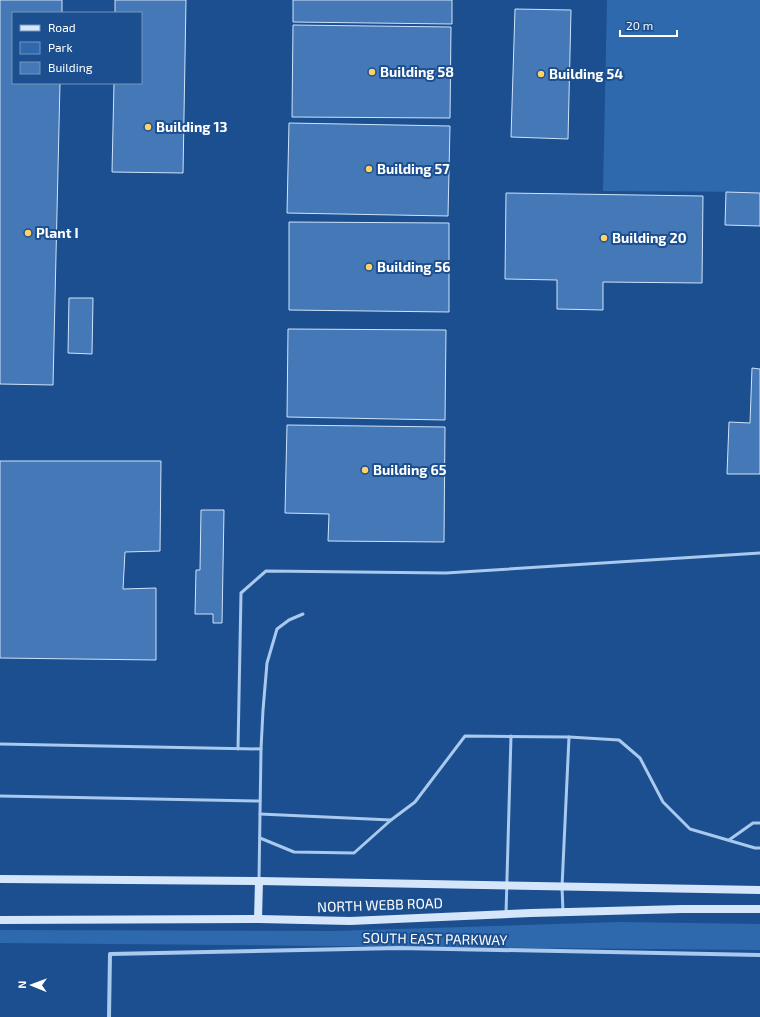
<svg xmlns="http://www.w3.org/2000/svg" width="760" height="1017" font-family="'Exo 2',sans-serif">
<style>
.green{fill:#2e69ad}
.building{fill:#4478b7;stroke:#cfe3fa}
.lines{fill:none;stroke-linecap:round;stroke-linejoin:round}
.lane{stroke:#a9c9ee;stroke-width:3}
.street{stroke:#a9c9ee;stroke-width:4}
.secondary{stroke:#d6e6fa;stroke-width:8}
.poi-dot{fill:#ffd166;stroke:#1b4f8f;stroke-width:1.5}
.labels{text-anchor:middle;stroke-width:4;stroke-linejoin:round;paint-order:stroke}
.poi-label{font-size:14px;font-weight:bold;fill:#fff;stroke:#1b4f8f;text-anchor:start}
.street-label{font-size:14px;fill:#fff;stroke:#1b4f8f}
</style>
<rect width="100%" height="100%" fill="#1b4f8f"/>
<g class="green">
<polygon points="607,0 760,0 760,192 603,191"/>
<polygon points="620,922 760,924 760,950 0,943 0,930 334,931"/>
</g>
<g class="building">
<polygon points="0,0 62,0 62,13 13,13 13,83 60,83 53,385 0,384"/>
<polygon points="115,0 186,0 183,173 112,172 114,83 141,83 141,13 115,13"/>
<polygon points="293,0 452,0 452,24 293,22"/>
<polygon points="515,9 571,10 568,139 511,137"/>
<polygon points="293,25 451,27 450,118 292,117"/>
<polygon points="289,123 450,126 448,216 287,213"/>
<polygon points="726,192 760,193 760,226 725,225"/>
<polygon points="506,193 703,196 702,283 603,282 603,310 557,309 557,280 505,279"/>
<polygon points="289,222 449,223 449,312 289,310"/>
<polygon points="69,298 93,298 92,354 68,353"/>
<polygon points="288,329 446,330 445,420 287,417"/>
<polygon points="752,368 760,369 760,474 727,474 729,422 750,423"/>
<polygon points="287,425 445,427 444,542 328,541 329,514 285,513"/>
<polygon points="0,461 161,461 160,551 125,552 123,589 156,588 156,660 0,658"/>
<polygon points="201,510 224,510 222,623 213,623 213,614 195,614 196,570 200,570"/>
</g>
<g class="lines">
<g class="lane">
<polyline points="0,744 261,749 259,880"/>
<polyline points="238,749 241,593 266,571 446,573 760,553"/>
<polyline points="261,749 263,710 267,663 277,629 289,620 303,614"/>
<polyline points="0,796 260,801"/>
<polyline points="260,814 391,820"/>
<polyline points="260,838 294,852 354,853 391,820 415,802 465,736 569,737 619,740 640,758 663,802 690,829 755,848 760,848"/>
<polyline points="729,840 753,823 760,823"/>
<polyline points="563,912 562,887 569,737"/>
<polyline points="506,914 511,736"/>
</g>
<polyline class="street" points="109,1017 110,954 399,948 760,955"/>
<g class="secondary">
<polyline points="0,879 259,881 760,890"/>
<polyline points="258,919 259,881"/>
<polyline points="0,920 258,919 350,921 531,913 682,909 760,909"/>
</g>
</g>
<g class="poi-dot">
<circle cx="372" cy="72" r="4"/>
<circle cx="541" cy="74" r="4"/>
<circle cx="148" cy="127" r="4"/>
<circle cx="369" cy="169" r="4"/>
<circle cx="28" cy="233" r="4"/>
<circle cx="604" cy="238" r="4"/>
<circle cx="369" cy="267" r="4"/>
<circle cx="365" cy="470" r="4"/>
</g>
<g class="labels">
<g class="poi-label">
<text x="380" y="77">Building 58</text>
<text x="549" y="79">Building 54</text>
<text x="156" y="132">Building 13</text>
<text x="377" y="174">Building 57</text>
<text x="36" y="238">Plant I</text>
<text x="612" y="243">Building 20</text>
<text x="377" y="272">Building 56</text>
<text x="373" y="475">Building 65</text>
</g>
<g class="street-label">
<text transform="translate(380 905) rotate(-2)" y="5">NORTH WEBB ROAD</text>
<text transform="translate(435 939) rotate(1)" y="5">SOUTH EAST PARKWAY</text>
</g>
</g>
<rect x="12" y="12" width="130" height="72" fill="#1b4f8f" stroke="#7695bc"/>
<rect x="20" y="25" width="20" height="6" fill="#d6e6fa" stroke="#7695bc"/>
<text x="48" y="32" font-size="12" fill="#ffffff">Road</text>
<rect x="20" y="42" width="20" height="12" fill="#2e69ad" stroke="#7695bc"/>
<text x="48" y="52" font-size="12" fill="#ffffff">Park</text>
<rect x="20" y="62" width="20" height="12" fill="#4478b7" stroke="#7695bc"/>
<text x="48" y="72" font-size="12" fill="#ffffff">Building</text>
<g transform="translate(32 985) rotate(271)" stroke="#1b4f8f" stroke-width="3" paint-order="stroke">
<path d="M0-3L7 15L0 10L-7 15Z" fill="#ffffff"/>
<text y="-6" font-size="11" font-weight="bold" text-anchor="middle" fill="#ffffff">N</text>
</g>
<path d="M620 30v6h57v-6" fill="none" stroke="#ffffff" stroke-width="2"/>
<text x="626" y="30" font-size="12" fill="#ffffff" stroke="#1b4f8f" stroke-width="3" paint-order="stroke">20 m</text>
</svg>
